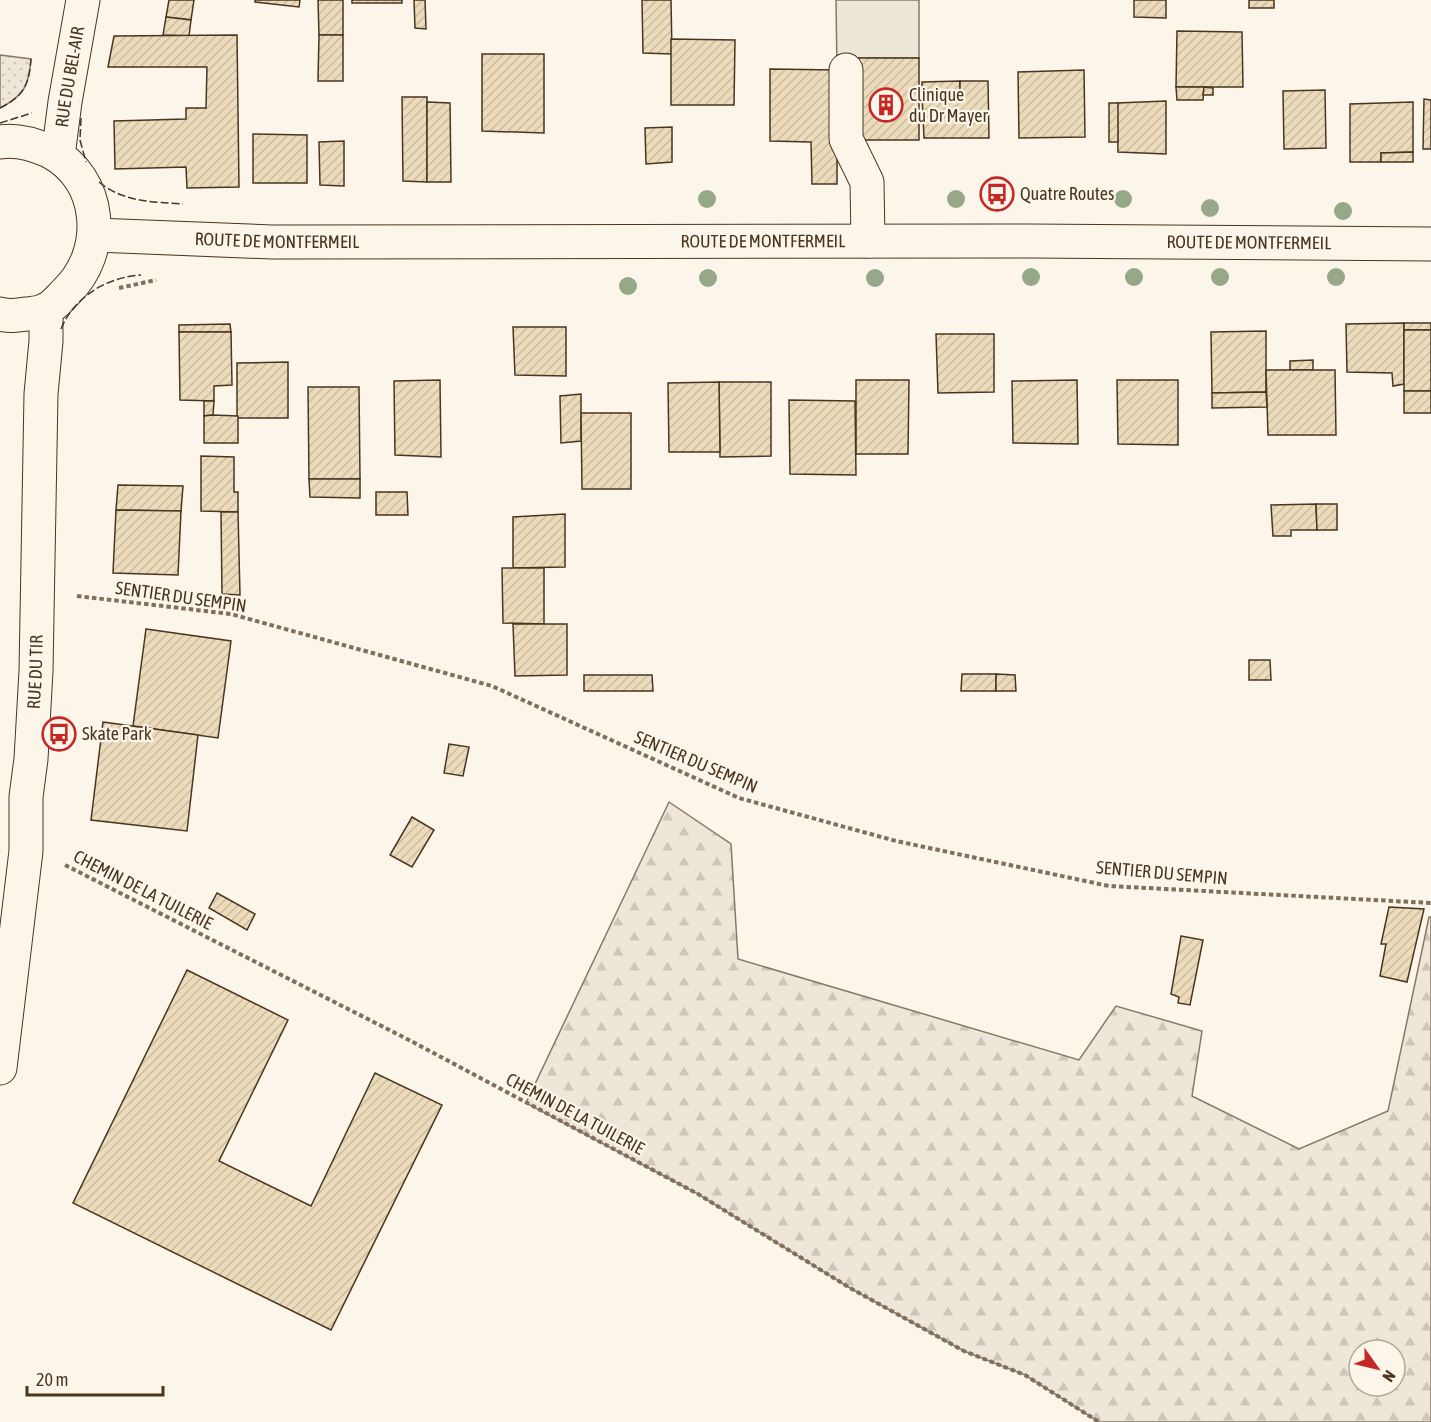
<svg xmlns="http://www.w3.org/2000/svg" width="1431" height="1422" font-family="'Asap Condensed',sans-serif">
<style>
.grass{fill:url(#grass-dots);stroke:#887966;stroke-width:1.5}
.forest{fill:url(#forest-firs);stroke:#887966;stroke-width:1.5;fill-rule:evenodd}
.parking{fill:#ede7d9;stroke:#887966;stroke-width:1.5}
.building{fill:url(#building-hatch);stroke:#4a3520;stroke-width:1.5}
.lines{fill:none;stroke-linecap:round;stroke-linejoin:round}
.minor-casing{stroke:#4a3520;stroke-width:35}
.major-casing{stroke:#4a3520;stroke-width:35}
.path{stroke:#7f6f5c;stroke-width:4;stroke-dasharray:4.5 3;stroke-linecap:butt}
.minor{stroke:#fbf6e9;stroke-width:33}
.major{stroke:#fbf6e9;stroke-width:33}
.fence{stroke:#4a3520;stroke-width:1.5;stroke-dasharray:8 3;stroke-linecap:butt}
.tree{fill:#96a887}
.labels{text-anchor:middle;stroke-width:4.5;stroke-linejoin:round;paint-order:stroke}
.street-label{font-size:18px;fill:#4a3520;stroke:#fbf6e9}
.poi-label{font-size:18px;fill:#4a3520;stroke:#fbf6e9;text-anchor:start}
</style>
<defs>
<pattern id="grass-dots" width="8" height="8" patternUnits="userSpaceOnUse" patternTransform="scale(1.5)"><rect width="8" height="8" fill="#ede6d9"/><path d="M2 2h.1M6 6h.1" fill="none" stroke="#cdc6ba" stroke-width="1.8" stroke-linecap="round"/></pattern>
<pattern id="forest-firs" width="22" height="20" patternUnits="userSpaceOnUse" patternTransform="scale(1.5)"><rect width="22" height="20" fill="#ede6d9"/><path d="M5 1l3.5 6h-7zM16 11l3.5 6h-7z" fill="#cdc6ba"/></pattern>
<pattern id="building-hatch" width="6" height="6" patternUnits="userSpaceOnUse" patternTransform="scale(1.5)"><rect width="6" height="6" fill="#ecdcbc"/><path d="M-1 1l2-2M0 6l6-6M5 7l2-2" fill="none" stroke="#ccbda1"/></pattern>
</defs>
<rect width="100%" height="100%" fill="#fbf6e9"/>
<path class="grass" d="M0,55L31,59C29,85 24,96 0,108Z"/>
<path class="forest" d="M669,802L731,844L738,959L1079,1060L1116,1006L1202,1031L1192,1096L1299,1149L1388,1111L1429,917H1431V1422H1099L1025,1375L964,1351L850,1288L698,1194L526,1103ZM1359,1350H1395V1386H1359Z"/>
<polygon class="parking" points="836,0 919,0 919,58 853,58 837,70"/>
<g class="building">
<polygon points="169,0 194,0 191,20 166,17"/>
<polygon points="255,0 300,0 299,7 255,2"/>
<polygon points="318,0 343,0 343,35 319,35"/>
<rect x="352" y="0" width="50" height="3"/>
<polygon points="414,0 425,0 426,29 415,28"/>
<polygon points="642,0 671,0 672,54 643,53"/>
<polygon points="1134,0 1166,0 1166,18 1134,17"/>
<rect x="1249" y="0" width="25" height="8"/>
<polygon points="166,17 191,20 189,36 163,35"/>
<polygon points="1177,31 1242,32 1243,87 1176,87"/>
<polygon points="237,35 239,187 187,188 186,167 115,169 114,121 186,119 186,108 206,108 207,67 108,67 114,36"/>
<polygon points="319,35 343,35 343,81 318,81"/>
<polygon points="671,39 735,40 734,105 671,105"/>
<polygon points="482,54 544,54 544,133 482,131"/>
<rect x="853" y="58" width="66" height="82"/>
<polygon points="770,69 837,70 837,184 812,184 811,142 770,141"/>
<polygon points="1084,70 1085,137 1019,138 1018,72"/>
<polygon points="960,81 960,95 922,95 922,82"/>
<polygon points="960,81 988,81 989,138 924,138 922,95 960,95"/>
<polygon points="1176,87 1204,87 1203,100 1177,100"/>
<polygon points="1204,87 1213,88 1213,95 1203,95"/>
<polygon points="1325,90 1326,148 1284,149 1283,91"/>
<polygon points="402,97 427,97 427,182 403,181"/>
<polygon points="1424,99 1431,100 1431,149 1423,149"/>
<polygon points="1166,101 1166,154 1118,152 1117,103"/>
<polygon points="427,102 450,103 451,182 427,182"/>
<polygon points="1413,102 1413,152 1381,153 1381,162 1350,162 1350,104"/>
<rect x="1109" y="103" width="9" height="39"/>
<polygon points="672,127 672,162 646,164 645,128"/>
<polygon points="253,134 307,135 307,183 253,183"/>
<polygon points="344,141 344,186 320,185 319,142"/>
<polygon points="1413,152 1413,162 1381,162 1381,153"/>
<polygon points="1404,323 1404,384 1393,386 1392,373 1347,372 1346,324"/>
<rect x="1404" y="323" width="27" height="7"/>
<polygon points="230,324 231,332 179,332 179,325"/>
<polygon points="513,327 566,327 566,376 515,375"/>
<rect x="1404" y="330" width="27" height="61"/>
<polygon points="1266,331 1266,392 1212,393 1211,332"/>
<polygon points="179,332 231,332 232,385 214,386 214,401 180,400"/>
<polygon points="936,334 994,334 994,392 938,393"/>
<polygon points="1313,360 1313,370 1290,370 1290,361"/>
<polygon points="288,362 288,418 237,418 237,363"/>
<polygon points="1266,370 1335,370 1336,435 1268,435"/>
<polygon points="440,380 441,457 395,455 394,381"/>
<polygon points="856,380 909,380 908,454 856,454"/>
<polygon points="1077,380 1078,444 1013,443 1012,381"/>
<polygon points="1117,380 1178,380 1178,445 1118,444"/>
<polygon points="719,382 771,382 771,456 720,457"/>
<polygon points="719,382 720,452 669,452 668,383"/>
<polygon points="308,387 359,387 360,479 309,479"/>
<rect x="1404" y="391" width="27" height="22"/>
<polygon points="1266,392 1267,407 1212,408 1212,393"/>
<polygon points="581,394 581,441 561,443 560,396"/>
<polygon points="789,400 855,401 856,475 790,474"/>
<polygon points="204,401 214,401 213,415 204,416"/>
<polygon points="581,413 631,413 631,489 582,489"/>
<polygon points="213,415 238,416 238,443 204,443 204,416"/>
<polygon points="201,456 234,457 234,492 238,492 238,512 201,511"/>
<polygon points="309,479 360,479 360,498 310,497"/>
<polygon points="118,485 183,486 181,511 116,510"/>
<polygon points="376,492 407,492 408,515 376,515"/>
<polygon points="1316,504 1317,530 1291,530 1291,536 1273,536 1271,505"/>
<polygon points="1316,504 1337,504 1337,530 1317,530"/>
<polygon points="116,510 181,511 178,575 113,573"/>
<polygon points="221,512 238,512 240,595 222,594"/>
<polygon points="565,514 565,567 513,568 513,517"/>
<polygon points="502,568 544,568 544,624 503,623"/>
<polygon points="513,624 567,624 567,675 515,676"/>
<polygon points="146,629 231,641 218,738 133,726"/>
<polygon points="1249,660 1270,660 1271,680 1249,680"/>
<polygon points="962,674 996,674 996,691 961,691"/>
<polygon points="996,674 1015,675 1016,691 996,691"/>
<polygon points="584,675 652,675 653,691 584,691"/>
<polygon points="103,722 198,735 187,831 91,820"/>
<polygon points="449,744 469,747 463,776 444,773"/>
<polygon points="412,817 434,830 412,867 390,855"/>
<polygon points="217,893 255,914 247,930 209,908"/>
<polygon points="1389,907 1424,909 1407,982 1380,976 1386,944 1381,944"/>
<polygon points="1181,936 1203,940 1190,1005 1178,1003 1179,997 1171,994"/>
<polygon points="187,970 288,1020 219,1161 311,1206 375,1073 442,1105 331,1330 73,1203"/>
</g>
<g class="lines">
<g class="minor-casing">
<g id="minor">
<polyline points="846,70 846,139 867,182 868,241"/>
<path id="s1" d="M58,156L65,102L83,0"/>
</g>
</g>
<g class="major-casing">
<g id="major">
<path d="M0,142C17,139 33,144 49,151C103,178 108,252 66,292C60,298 53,307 45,310C40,313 33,313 27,314C17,315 10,317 0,314"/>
<path id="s2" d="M95,235L272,242L1028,241L1431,244"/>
<path id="s3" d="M0,1068L26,851V797L31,759L36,671L41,394L46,341V310"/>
</g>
</g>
<g class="path">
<polyline points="119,288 156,280"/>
<polyline points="77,596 231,614 492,686 739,798 896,841 1109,886 1431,903"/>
<polyline points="65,865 411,1041 698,1194 850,1288 964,1351 1025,1375 1099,1422"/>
</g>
<use href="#minor" class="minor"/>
<use href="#major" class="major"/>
<g class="fence">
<path d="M0,108C24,96 29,85 31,59"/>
<polyline points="81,118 80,140 86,162"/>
<polyline points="0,123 32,113"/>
<path d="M99,182C123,202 153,202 183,204"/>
<path d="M61,329C74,297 107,277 141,275"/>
</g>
</g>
<g class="tree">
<circle cx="707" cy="199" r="9"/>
<circle cx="956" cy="199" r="9"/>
<circle cx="1123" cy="199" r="9"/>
<circle cx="1210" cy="208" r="9"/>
<circle cx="1343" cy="211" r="9"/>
<circle cx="1031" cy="277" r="9"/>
<circle cx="1134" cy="277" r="9"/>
<circle cx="1220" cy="277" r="9"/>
<circle cx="1336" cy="277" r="9"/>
<circle cx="708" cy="278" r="9"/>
<circle cx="875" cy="278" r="9"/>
<circle cx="628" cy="286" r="9"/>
</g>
<defs>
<g id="building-ring" transform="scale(1.725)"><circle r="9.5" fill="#fbf6e9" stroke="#c62828" stroke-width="1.5"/><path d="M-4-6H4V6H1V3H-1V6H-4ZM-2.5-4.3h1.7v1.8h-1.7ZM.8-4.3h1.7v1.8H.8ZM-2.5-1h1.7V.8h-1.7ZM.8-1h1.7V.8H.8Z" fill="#c62828"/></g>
<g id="bus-ring" transform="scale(1.725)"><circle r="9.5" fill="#fbf6e9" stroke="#c62828" stroke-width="1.5"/><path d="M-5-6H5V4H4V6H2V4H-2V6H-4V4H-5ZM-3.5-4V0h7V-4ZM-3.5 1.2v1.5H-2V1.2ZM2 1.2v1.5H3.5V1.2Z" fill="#c62828"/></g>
</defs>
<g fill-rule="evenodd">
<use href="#building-ring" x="886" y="105"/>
<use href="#bus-ring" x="997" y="194"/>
<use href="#bus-ring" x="59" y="734"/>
</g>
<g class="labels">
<g class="street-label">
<text dy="6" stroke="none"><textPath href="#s1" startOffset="80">RUE DU BEL-AIR</textPath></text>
<text dy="6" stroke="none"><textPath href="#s2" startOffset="182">ROUTE DE MONTFERMEIL</textPath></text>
<text dy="6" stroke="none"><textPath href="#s2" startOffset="668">ROUTE DE MONTFERMEIL</textPath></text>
<text dy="6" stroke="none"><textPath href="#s2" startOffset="1154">ROUTE DE MONTFERMEIL</textPath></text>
<text transform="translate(181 597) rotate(8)" y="6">SENTIER DU SEMPIN</text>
<text dy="6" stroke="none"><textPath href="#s3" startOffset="398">RUE DU TIR</textPath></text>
<text transform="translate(696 762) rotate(23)" y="6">SENTIER DU SEMPIN</text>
<text transform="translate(1162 873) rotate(5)" y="6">SENTIER DU SEMPIN</text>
<text transform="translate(143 890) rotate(27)" y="6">CHEMIN DE LA TUILERIE</text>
<text transform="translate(575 1114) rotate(28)" y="6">CHEMIN DE LA TUILERIE</text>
</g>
<g class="poi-label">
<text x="909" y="101">Clinique<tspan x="909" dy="21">du Dr Mayer</tspan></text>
<text x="1020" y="200">Quatre Routes</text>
<text x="82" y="740">Skate Park</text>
</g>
</g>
<g transform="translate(1377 1368) rotate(124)"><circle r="28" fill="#fbf6e9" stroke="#b4a999" stroke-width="1.5"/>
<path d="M0-4.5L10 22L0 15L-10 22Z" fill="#c62828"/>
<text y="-9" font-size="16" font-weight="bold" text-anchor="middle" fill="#4a3520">N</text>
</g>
<path d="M27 1386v9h136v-9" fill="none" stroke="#4a3520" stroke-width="3"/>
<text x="36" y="1386" font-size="18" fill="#4a3520" stroke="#fbf6e9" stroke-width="4.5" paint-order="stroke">20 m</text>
</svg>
